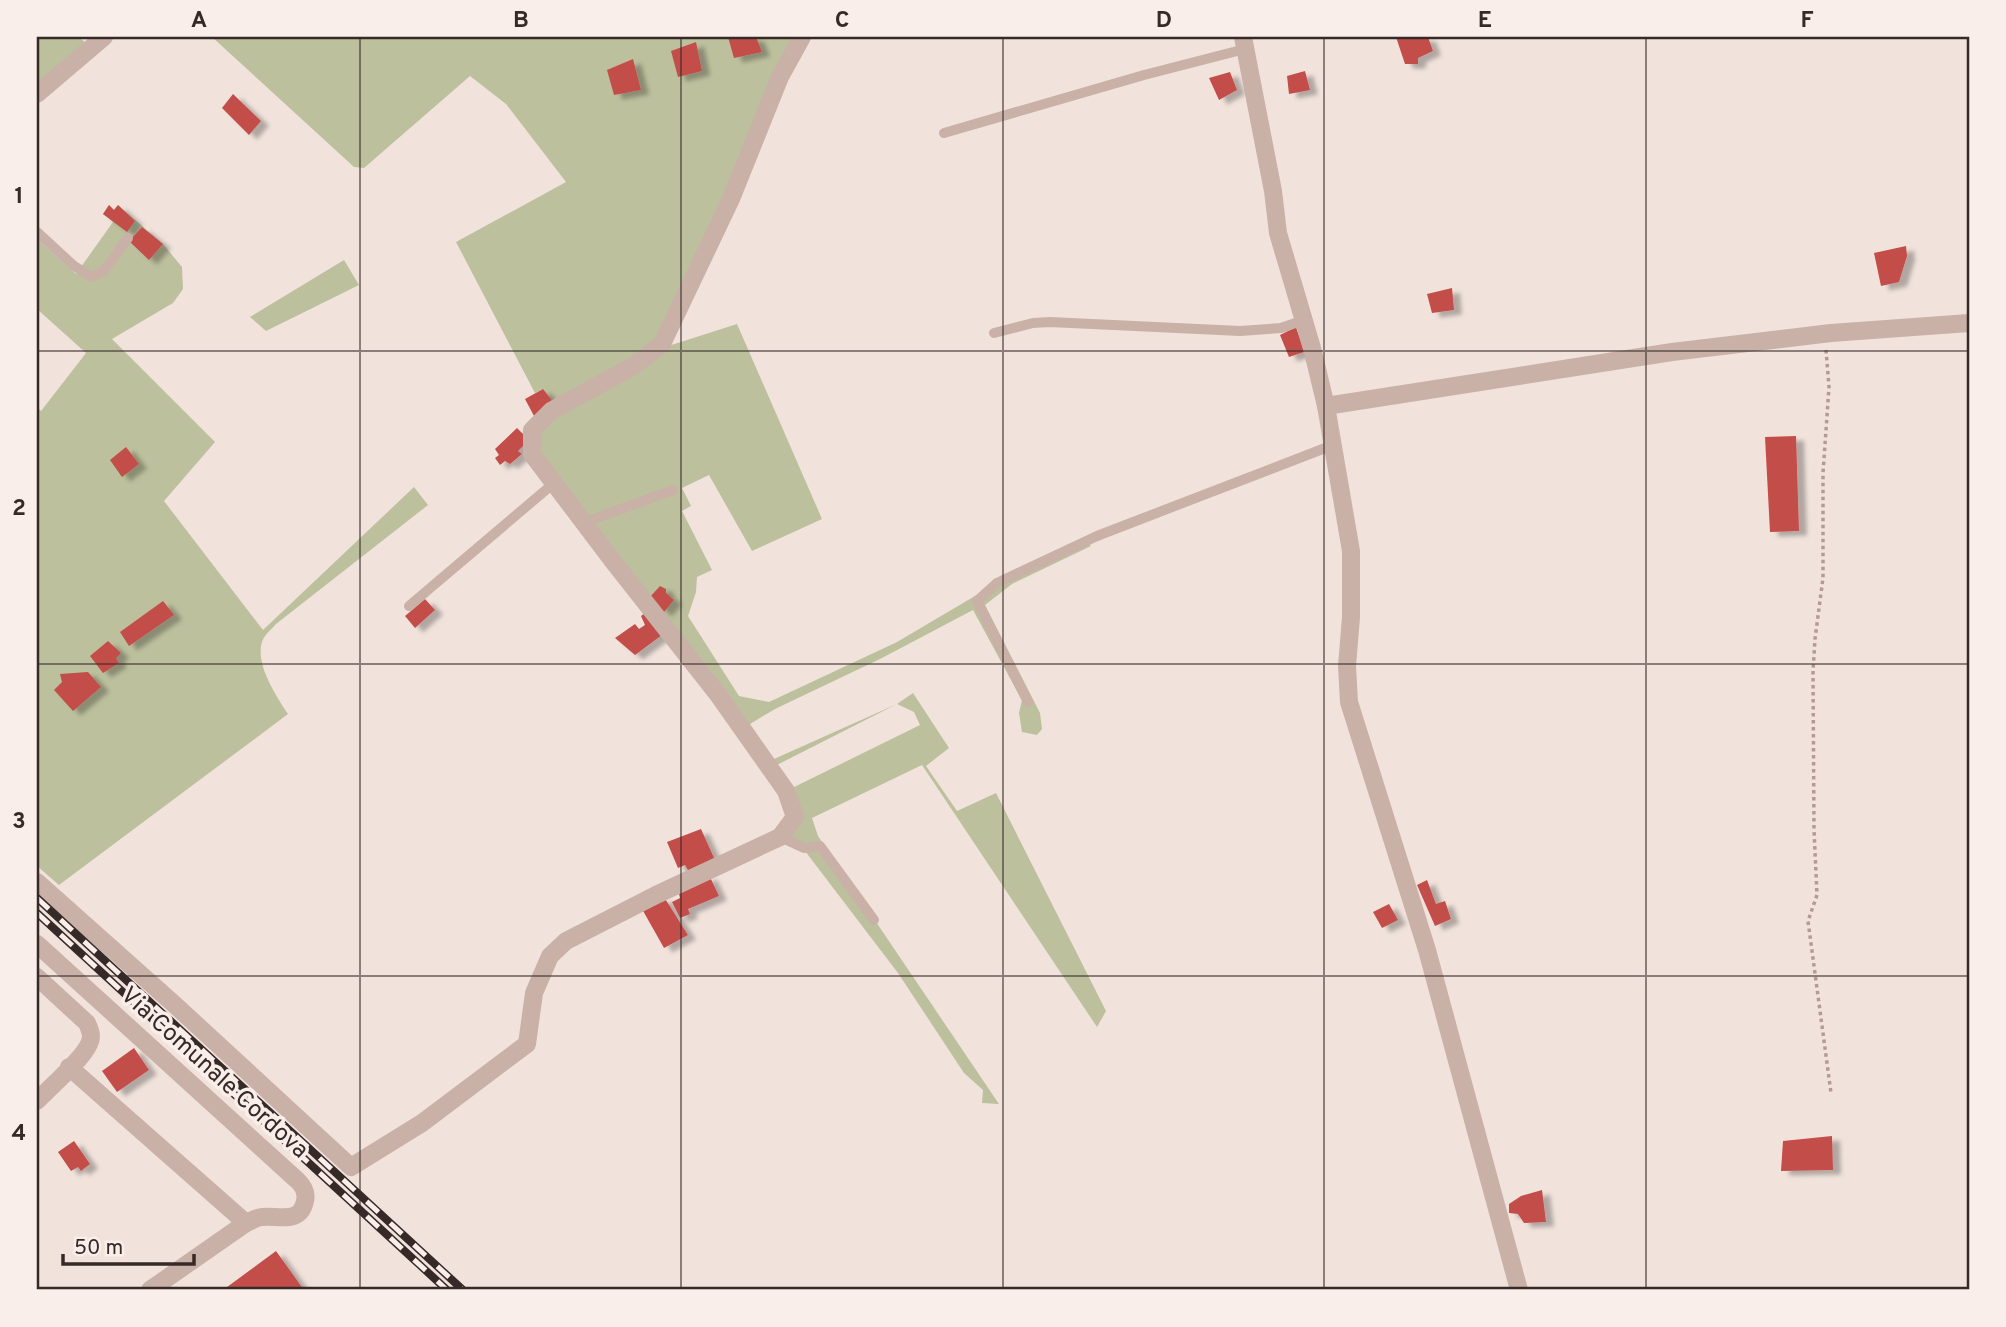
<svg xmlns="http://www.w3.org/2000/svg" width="2006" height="1327" font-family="Overpass,sans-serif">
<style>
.green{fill:#bcc09d}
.building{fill:#c34d49;filter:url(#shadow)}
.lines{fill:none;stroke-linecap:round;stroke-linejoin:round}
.path{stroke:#b59a93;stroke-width:3.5;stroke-dasharray:3.5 3.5;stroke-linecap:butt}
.service{stroke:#c9b1a8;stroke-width:10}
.minor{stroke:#c9b1a8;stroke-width:18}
.tertiary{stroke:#c9b1a8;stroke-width:18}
.rail-casing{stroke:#362a28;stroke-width:8}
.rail{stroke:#f9eee9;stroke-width:5;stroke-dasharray:16;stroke-linecap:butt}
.grid{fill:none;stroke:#362a28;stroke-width:2;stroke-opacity:0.55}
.labels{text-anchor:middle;stroke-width:7;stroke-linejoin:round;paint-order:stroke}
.street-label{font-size:24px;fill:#362a28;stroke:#f9eee9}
.neatline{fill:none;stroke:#362a28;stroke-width:2.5}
.grid-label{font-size:23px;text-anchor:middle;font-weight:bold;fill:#362a28}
</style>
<defs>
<filter id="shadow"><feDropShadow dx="8" dy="4.5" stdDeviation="2" flood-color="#0004"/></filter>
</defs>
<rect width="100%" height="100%" fill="#f1e3dc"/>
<g class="green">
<polygon points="37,37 78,37 92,47 37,94"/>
<polygon points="212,37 802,37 662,348 737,324 822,519 752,551 709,475 682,488 691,506 682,511 712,570 697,577 696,592 688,616 739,696 769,702 897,642 997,583 1086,542 1091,546 1012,584 985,605 1040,713 1042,729 1037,735 1022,732 1019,713 1022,700 973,610 880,659 775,709 750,724 774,759 897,704 913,693 949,748 926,766 957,811 996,793 1106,1011 1097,1027 922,765 812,818 818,836 999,1104 982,1103 983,1090 964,1073 898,973 805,851 780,837 795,817 786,791 920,725 914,712 897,704 769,769 532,454 543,389 535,393 456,242 566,182 506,104 470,76 364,168 354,167"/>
<path d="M109,205L114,210L118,205L163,244L182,267L183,289L173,303L112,339L215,442L164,501L263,630L414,487L428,505L276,624C272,629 264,635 262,642C255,664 276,696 288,714L59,885L37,866V407L41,411L86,353L37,309V239L76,274L113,222L103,214Z"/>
<polygon points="344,260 359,285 266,331 250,317"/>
</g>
<g class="building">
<polygon points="728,37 756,37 762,52 734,58"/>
<polygon points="1396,37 1428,37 1433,51 1418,58 1418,64 1405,64"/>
<polygon points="696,42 702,71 678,77 671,51"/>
<polygon points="633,59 641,90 614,95 607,70"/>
<polygon points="1305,71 1310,90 1289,94 1287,76"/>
<polygon points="1230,72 1237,90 1219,100 1209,78"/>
<polygon points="233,94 261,121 249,135 222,108"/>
<polygon points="109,205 114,210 118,205 135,221 127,232 103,214"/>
<polygon points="142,227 163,244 149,260 129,241"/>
<polygon points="1906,246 1907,256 1899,282 1881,286 1874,253"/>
<polygon points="1452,288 1454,310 1432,313 1427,294"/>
<polygon points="1296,327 1304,352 1289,357 1280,335"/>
<polygon points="543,389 554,403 534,416 525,399"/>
<polygon points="517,428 529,440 518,451 522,454 510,464 505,461 500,465 495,458 499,455 495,449"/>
<polygon points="1796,436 1799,531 1770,532 1765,437"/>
<polygon points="126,447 139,464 122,477 110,460"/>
<polygon points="660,586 666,589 666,593 674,600 664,612 649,598"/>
<polygon points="425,599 435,610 415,628 405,616"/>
<polygon points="163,601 174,615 129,646 120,632"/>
<polygon points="649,610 666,632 635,655 615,638 635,624 639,629 645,625 641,616"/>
<polygon points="108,641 121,653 116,658 119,663 103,673 90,656"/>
<polygon points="88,672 101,687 73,711 54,690 62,682 60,674"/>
<polygon points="701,829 715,860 689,872 685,865 678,868 667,842"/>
<polygon points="709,875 719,896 688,909 690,914 680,918 672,902 680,898 678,890"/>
<polygon points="1427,880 1436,904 1445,901 1451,919 1435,926 1417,885"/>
<polygon points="664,897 688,935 664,948 642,909"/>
<polygon points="1389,904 1398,920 1382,928 1373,912"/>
<polygon points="134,1048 149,1070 117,1092 102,1071"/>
<polygon points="1832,1136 1833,1170 1781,1171 1783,1141"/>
<polygon points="74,1141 90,1164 81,1171 78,1167 71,1171 58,1152"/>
<polygon points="1542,1190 1546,1222 1524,1223 1518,1214 1509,1213 1509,1204 1521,1196"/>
<polygon points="276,1251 304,1290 223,1290"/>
</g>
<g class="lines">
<polyline class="path" points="1826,350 1829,387 1823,473 1823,578 1815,639 1813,671 1814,830 1817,895 1808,921 1831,1093"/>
<g class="service">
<polyline points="944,133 1144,75 1245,49"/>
<polyline points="37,232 74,266 92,277 104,271 128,238"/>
<polyline points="994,333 1033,323 1050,322 1240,331 1281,328 1304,320"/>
<polyline points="583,523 673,490"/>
<polyline points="409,606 554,483"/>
<polyline points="1028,702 977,601 997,583 1097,536 1333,445"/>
<polyline points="780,837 804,848 820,846 874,920"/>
</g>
<g class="minor">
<polyline points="37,94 104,37"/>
<polyline points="37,882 175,1005 351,1167 422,1123 527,1044 534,993 550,956 566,941 656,895 780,837 795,817 786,791 719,696 612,560 532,454 532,430 551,411 635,365 662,344 731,199 780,77 802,37"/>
<path d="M37,944L298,1181C304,1187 307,1193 305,1201C300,1225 278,1215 262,1217C257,1217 251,1221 246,1223L150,1290"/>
<path d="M37,977L87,1023C90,1030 93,1036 89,1044C82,1060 50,1087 37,1101"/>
<polyline points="69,1067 246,1223"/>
</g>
<g class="tertiary">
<polyline points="1243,37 1273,191 1278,233 1312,348 1326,406 1351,551 1351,617 1347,666 1349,702 1427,950 1519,1290"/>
<polyline points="1326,406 1672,352 1831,333 1969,323"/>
</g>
<g class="rail-casing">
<g id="rail">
<polyline points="37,898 463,1290"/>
<polyline points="37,913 447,1290"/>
</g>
</g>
<use href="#rail" class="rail"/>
</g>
<path class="grid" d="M360,37V1290M681,37V1290M1003,37V1290M1324,37V1290M1646,37V1290M37,351H1969M37,664H1969M37,976H1969"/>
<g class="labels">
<g class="street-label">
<text transform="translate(215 1072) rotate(42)" y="8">Via Comunale Cordova</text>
</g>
</g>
<rect width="2006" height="1327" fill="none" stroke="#f9eee9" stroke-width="77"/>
<path d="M63 1254v10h131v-10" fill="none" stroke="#362a28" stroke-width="3.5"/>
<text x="74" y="1254" font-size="21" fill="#362a28" stroke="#f9eee9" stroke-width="5" paint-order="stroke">50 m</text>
<rect x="38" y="38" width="1930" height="1250" class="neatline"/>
<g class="grid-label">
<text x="199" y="27">A</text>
<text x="521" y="27">B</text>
<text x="842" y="27">C</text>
<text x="1164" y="27">D</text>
<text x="1485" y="27">E</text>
<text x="1807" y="27">F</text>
<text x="19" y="203">1</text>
<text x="19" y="515">2</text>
<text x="19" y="828">3</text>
<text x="19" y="1140">4</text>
</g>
</svg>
